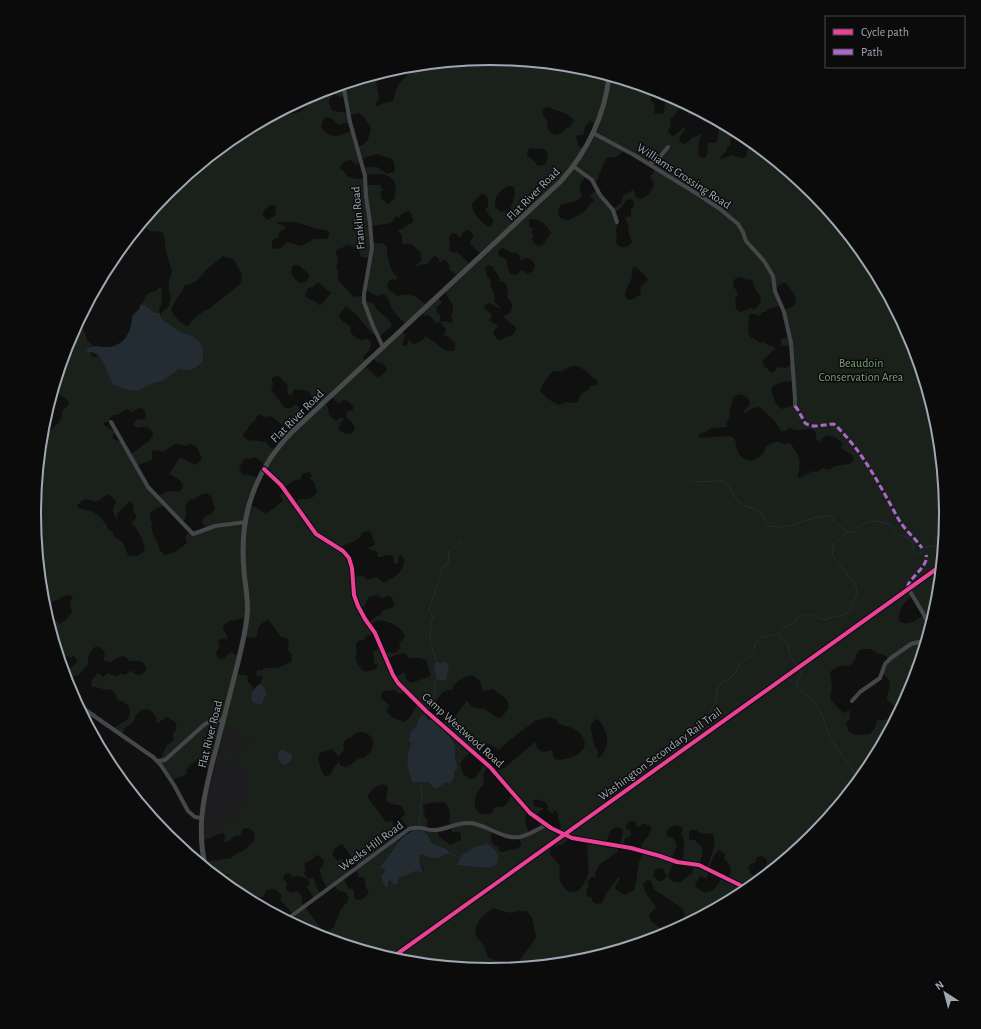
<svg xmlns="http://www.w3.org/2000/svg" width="981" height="1029" font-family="'Alegreya Sans',sans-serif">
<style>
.built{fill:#1d1d1f}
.green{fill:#1a211a;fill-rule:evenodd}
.water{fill:#232c32}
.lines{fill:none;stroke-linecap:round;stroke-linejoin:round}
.stream{stroke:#232c32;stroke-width:1}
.minor{stroke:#444649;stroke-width:4}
.major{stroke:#47494b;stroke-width:5}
.quiet{stroke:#ac68c9;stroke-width:3;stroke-dasharray:6 3;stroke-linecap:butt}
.cycleway-casing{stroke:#0b0b0c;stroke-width:6}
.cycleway{stroke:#ea4096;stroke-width:4}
.labels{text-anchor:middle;stroke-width:3;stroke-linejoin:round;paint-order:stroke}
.street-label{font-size:12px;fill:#9fa7b3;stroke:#0b0b0c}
.park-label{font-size:12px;fill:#74a074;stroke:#0b0b0c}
.rim{fill:none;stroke:#9fa7b3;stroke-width:2}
</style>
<rect width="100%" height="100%" fill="#101010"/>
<polygon class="built" points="225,725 254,733 253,809 227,831 204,832 205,806"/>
<g class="green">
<path d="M491,58L580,67L658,91L657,94L651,95C649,101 653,101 655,106L654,110V113L660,114L664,113C665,110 664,105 666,102C669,98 675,102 679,100L710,117L706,122L703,121L702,116L693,113L689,116L685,108L679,109L670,120L671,126L668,130V132L672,136L675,135L684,127L686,129L679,138L680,142L684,144L688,142L693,137H695L702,133C699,140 698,147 698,155L702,158H705L707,155L708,143C710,143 713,143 715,143C720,141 717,127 720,122L730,127L734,133L730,140L731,144L727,147V151L720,157L722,159L731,155L742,158L747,156V151L749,147L748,143L744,140L746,136L813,192L870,261L912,340L938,426L947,515L938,604L912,689L870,768L813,837L769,874L766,868L764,867L767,864V860L762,856L757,857L755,863H751L748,868L750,872L755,878L748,888L744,887L739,897L733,899L732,901L665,936L579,962L490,971L401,962L316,936L308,932L307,926L305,923L298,919L280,900L282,896L275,889L266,890L264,895V897H258L256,900L260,903L265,902L270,906H273L285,920L237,894L230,888L229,878L228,874H214L206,869L205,862L232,858L234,855L243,851L255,840L254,832L248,828L243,829L240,836H234L229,842L227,841L223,843L225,838L224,833C216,833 210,840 201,840V826L220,831L228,824H233L236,815L238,814V810L247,803L246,802L248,799L246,792L249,777L244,772L247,770L238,768L239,764L224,761L223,759L227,745L233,748L240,759L243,742L251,744V739L248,736L244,735L222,728L211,769L204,768L202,765L197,761L192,763L186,770L187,773L183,776L171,780L158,762L161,761L163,753L167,745L171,743L174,739L173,734L177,728L175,722L167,717L156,724L157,721C156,715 153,712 147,709L142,710L137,714H136L134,721L125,728L122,735L113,729C118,723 132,722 130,711C130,708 128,704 125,703C122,701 119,701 116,698L115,693L111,689C103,691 101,687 93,687L91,684L92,680L98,673L103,677L108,673C114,676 117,678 121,673L124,675L127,674L131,670L133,673L139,675L144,673L147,669C142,658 138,662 129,661C123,651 117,659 110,662L103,660C107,652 103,649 97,646C90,649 86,657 89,664L84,668L81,673L66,681L63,669L66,670L71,668L73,666L76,664L77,659L73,655L71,658L68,656L59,655L43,603L34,514L41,440L46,438C49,427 63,425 62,411L67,407L69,402L65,398L53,391L69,340L76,325L79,328L84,330L87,340L93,346L90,347L91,355L93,357H97L99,355L102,358L159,317L164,310L169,306L171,295C166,288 170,278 172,271L166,252L164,235L162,232L150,231L141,224L168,192L237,135L285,109L289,114C300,113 308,110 307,98L314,94L375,75L379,98L376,103V106H379L383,103H386L393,101C395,96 395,92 397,88C400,79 411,76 410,66ZM333,95H336L339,97L345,96L348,113L333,111C329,106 326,100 333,95ZM549,107C557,112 569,112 574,121L570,127L566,128C564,131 559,135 554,135L549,131L547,126L548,123L542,113L544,108ZM359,113L364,117L371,128C369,138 368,144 357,147L352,131C338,135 331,141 321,127L323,120L327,117L333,119L338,125L350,122L349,115ZM590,121L596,124L584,149L578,146V142L576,138L578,135H583L585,127ZM531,148L540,149L543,148L548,153L546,164L538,166L534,161L527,156L528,150ZM624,149L655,169L652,175L649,176L652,179L654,186L648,195L641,199L637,198L633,190L623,196L621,203L613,209L597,190L590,195L594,200L583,213L568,220L560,218L558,213L560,206C569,200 574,206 583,195C576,190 581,182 586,176L594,183L598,179C598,174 603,170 603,164L605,162L606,158C616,156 618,159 624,149ZM376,154L393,159L395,168L394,172L387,174C376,165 377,166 363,168L365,176C375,173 391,172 395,184C396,188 395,194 395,198L388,204C381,200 378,195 383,189L381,187V185H365L364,178L358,179L348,177L343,170L339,168L345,161L351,160L355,164L361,162V159ZM507,186H513C518,194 511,204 509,213L505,211L504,212L500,211L495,207C494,197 499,192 507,186ZM481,194H484L488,198V207L485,210L493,220V224L488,227C481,221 472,214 472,204ZM631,199L634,202L633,208L631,210V216L625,218C631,228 626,231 632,241C627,252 611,247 617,236L616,231L617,225L619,227L617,224L615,212L621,208L626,200ZM271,205L276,206L275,216L267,220L263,216C263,208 266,209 271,205ZM408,211L412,214L413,222L398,231L402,235V244H411L421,253V260L415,267L429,263L432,258L435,256L438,258L440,263L443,260L447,261L450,266L449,269L458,277L444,290C448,299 457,305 451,316L453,322L451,323L446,321L443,322L440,321V315L437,312L436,307L442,303L437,296L427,306C417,296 411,292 398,296L389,290L387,286L388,282L391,279L395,280L398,278C389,270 387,258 387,247L383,243H372L371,225H378L392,223L396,216L400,218L401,214ZM530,219C539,218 549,226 551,234L546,239L544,244L538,246L534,243L532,240L534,236L531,232L533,229L529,226V222ZM278,222H295L317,229L326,230L329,232V236L327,239H314L301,246L288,242L279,249H274L272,246V240L279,237V232L285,229V227L283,225L277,224ZM467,230H469L474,236L471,240L470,244L482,255L470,266L467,261L457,252L454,253L450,251L449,238L450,235C454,232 457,234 460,238L463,232ZM346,244L359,249L360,255L362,257L370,258L364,289L376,296L384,294C390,299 389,305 393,310C397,316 402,320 406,325L421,313L425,316L429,315L436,323L439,322L445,328L446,331L443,335L450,338L455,343V348L453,351C443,352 441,346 434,342C431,340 428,338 425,336L424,339L420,342L413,344L409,340L406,346H403V341L405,335L402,330L372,357L378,363H382L385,366L387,370L381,376L377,377L364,365L366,362L363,357L370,349L371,342L366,338L361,340L355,337L350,332L351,327C346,323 340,321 339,315L346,306L357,315L372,334H376L379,337L392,326C390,320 386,317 381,313C373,307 378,304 364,300L362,296L356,297L352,295L338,280V272L336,267L338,262L336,252L337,249L344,247ZM503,248L513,253H516L519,255L521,261L526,258C533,259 537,264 533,271L527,274L522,270L516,275L510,274L507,266V260L499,256L498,252L499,250ZM223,256L233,259C238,268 245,274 240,284L209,309C201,312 193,319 188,326C181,325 175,317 171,310C174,301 181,295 184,286L197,281L206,270ZM295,265H298L310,275L306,282L300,283L293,277L291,272L293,266ZM488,265L492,266L499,277L500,281C507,282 509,290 507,296L508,299L511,301C514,309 511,313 503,316L511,324L515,326L516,329L514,334L500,340L497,339L493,333L495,329L498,326L496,324L492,323L490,319L492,315L484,308L485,304L490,303L500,309L499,306L495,303L494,293L490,285L491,281L487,276L485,269ZM634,266L645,275L648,280L641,286L640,295L631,300H628L625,296C625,289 631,283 632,276C633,272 631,270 634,266ZM740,277L744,279L752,280L753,282L757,293L759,294C763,301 760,305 754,310L750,308L740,312L736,309L735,299L738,294L733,285V281L736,278ZM318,282L331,293L321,305H319L313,300H310L305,296L308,288L313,287ZM782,283H786C790,290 801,298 793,306C790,308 786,309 784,310L789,337L781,339V345L791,347L792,364L786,368L777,367L776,370L772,373L764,366L762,361L776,348L773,346H769L764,342L760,343C757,340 755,340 752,338C745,334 750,323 749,317L750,314H756L759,316L762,312H766L768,309L779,306L780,304L775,288ZM574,365C585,368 590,376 598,381L597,385L590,386L589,389L581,394L578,401L575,403L567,402L558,405L548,399L540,391C541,385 549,374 554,371H562ZM276,376L280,377L283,381L287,384L288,394L292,395L294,389C302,391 312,388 312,400H313L319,406L308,416L300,410L298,405H295L291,408H285L271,390L273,385L272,379ZM785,381L787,382L793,381L794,406H788L786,408L782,409C775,405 773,397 771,389L774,385ZM739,394L747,397L750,402L749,406L744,411L745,414L751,409L758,407L761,408L774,420L781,431H785L789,428C791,428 793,429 795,430C804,431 818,424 816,439L819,442L826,435L837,438L842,443L841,448C846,453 854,452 853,461L849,464L835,466L829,470L823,468L816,472L813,471L799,478L798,476C801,458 800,457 790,443L783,444C777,439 773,444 766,446C764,458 748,467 739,454C736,449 737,444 734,438L729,436L700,438L698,436L700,434L713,428L727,427L726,423L730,417C728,409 733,404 732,398ZM331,395L338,404L344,400L349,402L353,406V410L347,412L346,417C350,419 354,424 355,429L352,434C346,434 342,433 338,429L340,424L344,418H340L336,421L329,415L328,407L324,403ZM139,408L144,409L146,416L145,419L136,420L133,424L137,428C144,425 153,427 153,436L149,441L130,455L123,443L112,438L115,432L104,425V422H108L111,417L113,415H117L127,409L132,412ZM260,414L264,417L271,416L291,432L276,450L270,447L266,442L252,440L249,441L243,436V434L248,429V427L256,419L257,416ZM176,443C182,446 184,447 191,444L196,446L202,459L201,460L195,465L180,457L169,474C174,476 181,480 183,485L181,490L178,492C170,489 164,492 158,497L141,476L136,466L151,460L152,459V451L157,450L163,452ZM255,457L265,465L264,469L283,489L293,481L301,479V476L304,473L310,472L312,477L309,478L314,482L317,492C313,499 308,500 300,499L294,503L285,492L280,495L283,501L269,512L264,513L256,507L249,506L258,479L252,476L242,474L239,467L245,458L250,459ZM206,493L212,497L215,509L211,514L204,517L202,521L206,529L193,534L190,532L185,536L187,542C182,549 173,553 165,555L160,551C159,548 158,543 157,542C154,536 150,530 152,523C149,519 150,516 151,512L156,508L165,505L182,523C187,518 187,513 185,506L189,500L197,498L200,495ZM108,494L113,498L116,502C112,510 112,513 118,520L117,514L130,501L134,506L133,511L137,517L131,523C139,530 143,540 145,550C139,556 136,557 128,555L123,543L113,535V532L110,531L100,516L93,512L78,508L77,505L85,499L96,502ZM368,531L371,532L375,544L372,547H369V549L377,551L378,557H382L386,555H392L394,560L393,562L395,564L398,563L399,556L401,555L404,558C405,573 395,576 384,583L377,577L367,580L363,576L353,577L351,563L340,548C347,542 360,542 363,532ZM67,595L73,596L70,603L72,612L67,619L60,624L47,614L45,610C49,602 59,599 67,595ZM377,595L382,598L389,596L393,599L394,606L389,609L383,610L380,615L377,616L368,623L360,608L365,606C366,598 370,596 377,595ZM911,597L924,615C916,620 908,627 899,621C898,611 903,603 911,597ZM240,618L246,619L245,637L256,638L259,626L268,619L281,637L289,639L288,650L292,655L291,662L277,668H265L261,671L258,670L256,674L259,677L261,675L263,677L259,685H261L266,696L263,700V703L251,693L254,688L247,681L248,676L236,674L239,656L231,652L223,659C219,659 217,658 216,653L220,647L218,643L219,640L224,638L226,639L228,637L223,629V625L232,620L234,621ZM377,620C387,620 402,626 405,637L399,643L400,648L398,651L394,653L389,652L384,654L381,647L373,652V654L374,657L373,660L375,664L378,665L377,668C363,675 361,671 355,658L357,654L356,652V643L360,640L363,641L366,636L375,634L371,626ZM865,649H871L878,654H883L890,660L886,665L883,674C895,683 887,689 887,700C904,710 892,722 877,720L875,728L870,734L855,735L848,731L846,723L850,718L849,714L851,710L844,713L840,710L830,699L832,687L830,672C837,666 841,665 850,666L855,660L856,655L860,650ZM403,653L406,654L408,658H420L426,660L431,676L411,683C407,681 405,677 404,672L395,678L386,660L395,655ZM472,675L480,681L483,691L493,689L507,700L509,707L502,717L497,718L484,708C476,710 472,707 467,701L455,716L445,720L439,726C448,734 457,745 456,757C456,764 454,770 454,777L437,788L426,782L412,783L407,764L409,747L412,744L410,733L416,726L420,716L426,718L428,720L432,719L428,712L443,692L448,690H453V687C457,680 464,677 472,675ZM387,690L390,691L394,690L400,694L405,691L418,704C412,711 413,717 404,722L392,717L386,711L390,706L381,698L382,692ZM550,717L557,720L558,724C568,726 576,728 582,736C595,755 558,762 555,759C553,757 553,753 552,750L543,752L538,749L535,742L504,768L501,769L496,772L512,793C508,803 507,808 495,807L491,814H481C470,806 475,793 484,784L483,775L488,765L485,764L475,778L470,779L463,774L460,764L463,759L472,751L476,753L483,745L489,744L499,750L507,742L535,721ZM596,719C600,720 600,721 602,725C610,738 609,747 599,758L597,757L598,751C594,746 594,744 593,739C592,731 587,725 596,719ZM360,732C374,733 378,746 367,755C365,758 362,757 358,759C353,762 351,766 345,767L340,765L339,761L333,769L330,775L325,776C321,772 319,763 318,757L320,753L331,749L335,752L338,757L344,750L343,744L347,739L352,737L354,734ZM278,752L293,757L290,762L288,764L280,762L278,758ZM383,784L388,787L386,800C391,806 397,804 402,806L405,814L401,818L410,831L419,830L429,836L433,844L438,847L446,855C437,860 431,856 423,854L420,856L419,860L424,872L416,871L388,882L381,878L385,871L384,869L381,868L383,862L389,857L401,838L395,830L392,821L386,822L368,798V795L374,788ZM536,799L545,802L549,807L546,809L553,814V810L556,811L558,813V819L561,825L559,831L545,825L529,832L526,826L525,817L528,812L535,817L541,810L545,809L534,806L533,801ZM443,802L446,803L450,812L449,820L452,832H459L461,834V840L450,845L439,837L437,830L426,828L428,820L424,816L425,812L423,808L424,805L427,803ZM630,821H634L636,823V826L640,827L642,824H646L651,827C651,835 646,838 642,843L641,851L643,852L639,862L635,888L633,891L625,895L616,890L615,886L620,879L618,877L606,894L602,903L597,904L592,901L591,897H588C584,893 587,890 589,886L587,882L591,877H596L595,873L600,864L614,854L617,853L619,846L607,843C608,834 611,824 622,829L623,832L620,846L623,847L625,839L631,835V831L626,828V825ZM675,825L680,826L683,829L681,834C687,844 683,852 682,863L694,865L692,874L685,878L682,882C676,883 670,882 668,876L674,861L671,859L677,846L673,838L667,836C667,827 669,828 675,825ZM493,830L507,835L519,837L521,843V846L516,849L501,852L499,850L498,846L496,847L491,841V836ZM691,830H696C701,835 706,834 712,833C719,839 710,860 707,868L699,865C702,857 706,847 697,843L695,840H691L689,838V833ZM571,837L587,840C587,846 589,870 588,874C579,905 555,892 560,865L557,863L554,858L550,856C550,843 554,848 563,844C566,842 568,840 571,837ZM342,844L344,846L358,867L355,870L359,874L358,877H362L365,879V885L369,893C365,898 363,900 357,900L354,897V891L352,889H349L343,878L351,872L342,859L337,861L332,854L334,849ZM719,850L725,854L724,859C729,862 731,869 731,873L729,876H722C718,885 712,896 702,891C698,889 697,889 695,885L699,877L701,876L706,879L710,870L708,869C712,862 713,853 719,850ZM464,854L485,868L461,865L459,861L462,855ZM316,855L320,856L324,861L323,866L319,869L325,885L328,889L334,885L338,890L345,892L349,898C347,903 343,906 340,910C340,911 335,925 334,927L326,932L323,931L301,902L303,899L298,891L293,893L287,891L286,886L287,883L284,880L283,877L285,874L289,873L293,877L299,876L308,879L310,883L307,887L314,899L320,894L313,878L309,879L305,875L304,872L306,870L304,867L305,863L312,860ZM659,868L664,870L667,877L661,881H658L653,876L655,870ZM647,880L651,881L654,889L683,909L685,915L681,923L673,925L671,931L665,932L651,921L649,915L656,907C651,899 644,894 643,884ZM494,908L502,911L512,913L518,911H526L532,917L536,937L532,944L518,962L502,963L488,957C487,953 485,949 483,945C482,942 477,939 476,935C473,923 485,913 494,908Z"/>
<path d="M158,288H161L162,291L161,293L162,303L159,309L160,313H156L145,305H140C148,299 142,293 156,291Z"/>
</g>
<g class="water">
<path d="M140,305H145L156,313H160L161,319L182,333L192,336L200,342L203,350V361L197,367L190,370L179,369L162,381L153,383L137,391L128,390L114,385C106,374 104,351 88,352L86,350C92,344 100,347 107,347C124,347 132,331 132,316L140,308Z"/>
<polygon points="445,661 450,667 448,668 447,679 443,681 437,679 434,666 435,663 437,662 442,663"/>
<polygon points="258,685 261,685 264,687 267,694 263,700 263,703 261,705 254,703 252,701 251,693"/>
<path d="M424,715L428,720L432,719C440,727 451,735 455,746C456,750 455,756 456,761C457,766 458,768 454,772V777L450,784L447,782L437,788H434L429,783L426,782L412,783L407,764L409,747L412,744L409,741L410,733L416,726L420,716Z"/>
<path d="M282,749L291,754L293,757L290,762L285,765C279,763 277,758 278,752Z"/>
<path d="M415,830C429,831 427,835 433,844C438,847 447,847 450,853L438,858H431L422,854L420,856L419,860L423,873L416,871L399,878L397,885L393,884L390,880L388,882V887H385L381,877L385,871L384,869L380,868C382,863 385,861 388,857C397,846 400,835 415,830Z"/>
<path d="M487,844C492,847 499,852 498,859C498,874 467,865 457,865L462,855L475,847Z"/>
</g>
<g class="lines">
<g class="stream">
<path d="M691,482L721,481L729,486L737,500L743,505L755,509L761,513L768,526C791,531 809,515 831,516L836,523L848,532"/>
<path d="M437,662C431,648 427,631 433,617L429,609L439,581L442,567L448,564L449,552L461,541"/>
<path d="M797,666C792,660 788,651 788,643L781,639L779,634L783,627L795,623L796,618C814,610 811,617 826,620L829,618L844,615L851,609L857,592L856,586L832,555L834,543C838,541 844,533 848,532C850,532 852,533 854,532C858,526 867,522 874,521C879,521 886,524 891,525L895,533C901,536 911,537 913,544C914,548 912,550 914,554C920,554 923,552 926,547L934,546L936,538L939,533L945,532"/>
<path d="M800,668C804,676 796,679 796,686L810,698L821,712L831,740L855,773L857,784"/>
<polyline points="428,710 435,695 435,681 437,679"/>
<polyline points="424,715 425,713"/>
<polyline points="704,718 711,712 716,700 717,689 723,681 728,680 736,672 740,662 748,659 754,652 755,643 762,637 778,634"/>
<polyline points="419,824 422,797 421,783"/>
<path d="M450,853C452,855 458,857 461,858"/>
</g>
<g class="minor">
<polyline points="343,84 350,122 365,176 366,196 370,223 372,248 364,294 364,302 373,326 383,347"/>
<polyline points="593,133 634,155 699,195 720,209 738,224 743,232 746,241 764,261 773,276 775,291 784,312 791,343 795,399 795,406"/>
<polyline points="649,164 658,159 668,147"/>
<polyline points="573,166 592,180 600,195 613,210 617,222"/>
<polyline points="111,422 148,487 193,534 215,526 246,522"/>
<polyline points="264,469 281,485 316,534 343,551 349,558 352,568 354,595 358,606 365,619 375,633 393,675 398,683 426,711 490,767 530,813 551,828 572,838 631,848 660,856 677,862 699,865 750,890"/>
<polyline points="911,593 923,613 931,629"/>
<polyline points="852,701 860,692 880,678 885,664 891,658 911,644 927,640"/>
<polyline points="76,703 97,718 153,757 160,764 174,785 188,811 195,817 201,818"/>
<polyline points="157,761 165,760 205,724 211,721 224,720"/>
<path d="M286,920L409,829C423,825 425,831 436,830C448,829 457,822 470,823C486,824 503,840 520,837C529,835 538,829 546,825"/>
</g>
<path class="major" d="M206,868C195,827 205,790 216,749C222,726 228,702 234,678C239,658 245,637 247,616C249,601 245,586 244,571C242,549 243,526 249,505C257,477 271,453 292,432L561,181C587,152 605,115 609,76"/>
<g class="quiet">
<path d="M795,406L798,410L805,423C814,429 824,424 834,424C863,451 880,486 899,520C905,530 915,538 922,548"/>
<path d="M908,587V585C913,575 929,565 926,555"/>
</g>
<g class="cycleway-casing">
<g id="cycleway">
<polyline points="264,469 281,485 316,534 343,551 349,558 352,568 354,595 358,606 365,619 375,633 393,675 398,683 426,711 490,767 530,813 551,828 572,838 631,848 660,856 677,862 699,865 750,890"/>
<polyline points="390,959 942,565"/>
</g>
</g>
<use href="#cycleway" class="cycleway"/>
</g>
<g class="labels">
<g class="street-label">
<text transform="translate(684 176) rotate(33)" y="4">Williams Crossing Road</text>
<text transform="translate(533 194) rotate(-45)" y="4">Flat River Road</text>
<text transform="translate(358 218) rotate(-95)" y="4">Franklin Road</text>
<text transform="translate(297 416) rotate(-45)" y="4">Flat River Road</text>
<text transform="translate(463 730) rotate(42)" y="4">Camp Westwood Road</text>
<text transform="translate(210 734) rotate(-76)" y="4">Flat River Road</text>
<text transform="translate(660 754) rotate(-36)" y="4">Washington Secondary Rail Trail</text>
<text transform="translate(371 846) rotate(-36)" y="4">Weeks Hill Road</text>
</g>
<g class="park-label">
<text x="861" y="367">Beaudoin<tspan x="861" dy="14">Conservation Area</tspan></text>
</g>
</g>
<path d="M0 0H981V1029H0ZM41 514a449 449 0 1 1 898 0a449 449 0 1 1-898 0Z" fill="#0b0b0c" fill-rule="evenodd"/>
<path class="rim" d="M41 514a449 449 0 1 1 898 0a449 449 0 1 1-898 0Z"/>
<rect x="825" y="16" width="140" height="52" fill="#0b0b0c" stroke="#46494f"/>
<rect x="833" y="29" width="20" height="6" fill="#ea4096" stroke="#46494f"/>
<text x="861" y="36" font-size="12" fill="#9fa7b3">Cycle path</text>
<rect x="833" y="49" width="20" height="6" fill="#ac68c9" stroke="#46494f"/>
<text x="861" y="56" font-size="12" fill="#9fa7b3">Path</text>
<g transform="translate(945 993) rotate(324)" stroke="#0b0b0c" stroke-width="3" paint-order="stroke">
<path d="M0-3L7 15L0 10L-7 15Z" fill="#9fa7b3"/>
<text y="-6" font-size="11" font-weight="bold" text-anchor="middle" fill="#9fa7b3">N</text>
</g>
</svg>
